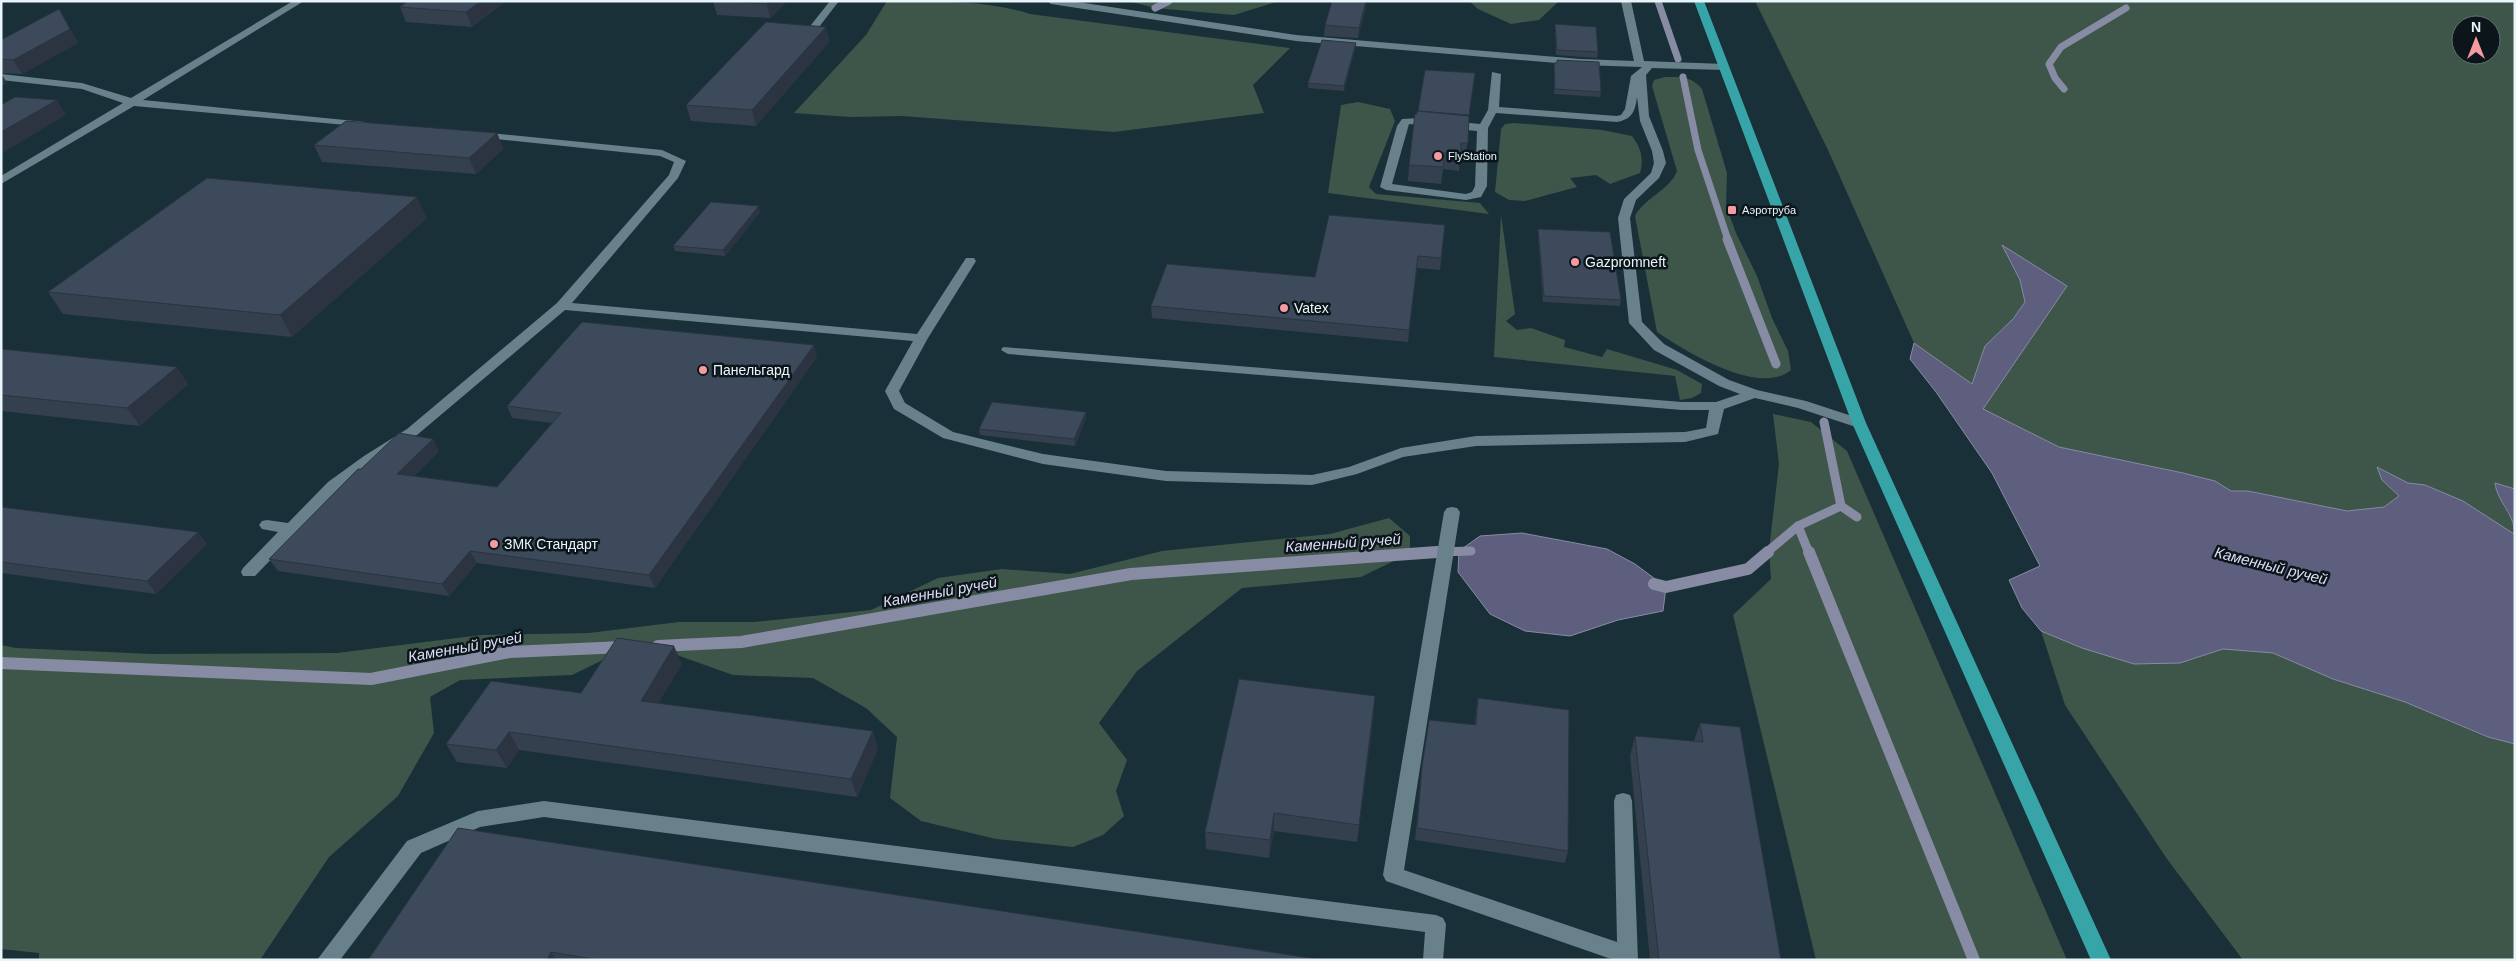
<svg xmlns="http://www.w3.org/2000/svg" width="2516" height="961" font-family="Arial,sans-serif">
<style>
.green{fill:#3d5649;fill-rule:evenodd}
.water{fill:#5e5e7e;stroke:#878ca4}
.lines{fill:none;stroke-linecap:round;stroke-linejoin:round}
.stream-far2{stroke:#878ca4;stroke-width:7}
.stream-far1{stroke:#878ca4;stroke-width:9}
.stream{stroke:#878ca4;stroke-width:12}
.minor{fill:#68818b;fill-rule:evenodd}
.major{fill:#37a4a7;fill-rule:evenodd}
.wall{fill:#34404e}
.shaded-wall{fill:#2b3440}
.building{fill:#3d4a5b;stroke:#2b3440}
.poi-dot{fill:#f49aa1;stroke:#0c161a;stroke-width:2}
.labels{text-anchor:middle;stroke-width:5;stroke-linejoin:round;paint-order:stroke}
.far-poi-label{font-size:11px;fill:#e8f6fb;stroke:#0c161a;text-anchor:start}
.poi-label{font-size:14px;fill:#e8f6fb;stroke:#0c161a;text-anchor:start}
.water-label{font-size:15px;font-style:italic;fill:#dedff7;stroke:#0c161a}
</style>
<rect width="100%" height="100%" fill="#193038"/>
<g class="green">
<path d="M887,1C934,1 986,0 1030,14L1290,48L1253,85L1264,113L1114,132L902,116L850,117L794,113L866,35Z"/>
<polygon points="1128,1 1279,1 1234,15 1155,8"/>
<polygon points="1469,1 1557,1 1558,2 1539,20 1511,24 1478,9"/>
<path d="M1755,1H2515V489L2495,484C2498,503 2515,515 2515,535L2425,485L2408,483L2378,467L2382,480L2399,496L2384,507L2347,511L2249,491H2231L2215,481L2183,473L2059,447L1982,409L2067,286L2003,247L2020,280L2025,302L2013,319L1985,346L1972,384L1914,343L1828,150ZM2461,25H2491V55H2461Z"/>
<path d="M1665,77C1680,77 1692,76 1702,89L1727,173L1726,206L1736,233L1757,276L1772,318L1788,351L1791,370C1759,397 1685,351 1657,332L1635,216C1645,197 1669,191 1677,171L1652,86L1654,80Z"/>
<polygon points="1358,102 1390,109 1395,121 1369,187 1376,194 1480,203 1489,214 1328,193 1341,105"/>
<path d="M1514,123L1602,130L1632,136C1641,148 1644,158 1640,173L1610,184L1596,175L1570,178L1577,187L1525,201L1509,200L1495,192L1501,129L1505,124Z"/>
<polygon points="1501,215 1515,314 1506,321 1517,330 1531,328 1565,340 1564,347 1602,357 1607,349 1677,370 1702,384 1701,393 1692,398 1680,400 1675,376 1494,357"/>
<polygon points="1773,414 1811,422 1847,451 2067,960 1816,960 1733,615 1771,579 1769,550 1779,464"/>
<polygon points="1389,518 1410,536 1410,553 1361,577 1242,588 1137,671 1099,723 1127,760 1116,791 1124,816 1103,835 1073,847 996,839 921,821 890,798 897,737 866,708 813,678 733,675 674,654 609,657 572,675 460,680 430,697 434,733 398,796 329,857 260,960 39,960 39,953 1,949 1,645 16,648 152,654 337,653 481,635 589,633 679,622 754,622 871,610 938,578 1002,569 1070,574 1162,551 1330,534"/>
<polygon points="2041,631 2082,648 2180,663 2223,649 2273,653 2333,679 2405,702 2487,737 2515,744 2515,960 2243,960 2167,859 2065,705"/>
</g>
<g class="water">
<path d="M2002,245L2067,286L1983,409L2059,447L2183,473L2215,481L2231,491H2248L2347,511L2384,507L2399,496L2382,480L2377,467L2408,483L2425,485L2463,501L2514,534C2516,515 2497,502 2495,483L2515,489V744L2488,737L2405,702L2333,679L2273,653L2223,649L2180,663L2134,664L2082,648L2041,631L2022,608L2009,580L2040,566L1992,473L1936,392L1910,359L1914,343L1972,384L1985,346L2013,319L2025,302L2020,280Z"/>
<polygon points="1522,533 1607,549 1635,564 1666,587 1663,611 1618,620 1570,636 1525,631 1490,614 1458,572 1459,551 1480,536"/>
</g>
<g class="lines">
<g class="stream-far2">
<polyline points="1658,1 1678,59"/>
<polyline points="1155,8 1169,1"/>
<polyline points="1683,77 1698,150 1728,240"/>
<polyline points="2064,89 2055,78 2049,64 2061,47 2126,8"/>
</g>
<g class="stream-far1">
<polyline points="1727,239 1776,364"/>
<polyline points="1824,422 1841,506"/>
<polyline points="1798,526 1809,553"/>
<polyline points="1405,553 1471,551"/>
<polyline points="1766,553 1798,526 1841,506 1857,517"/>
</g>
<g class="stream">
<polyline points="1809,552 1974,960"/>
<polyline points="1654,584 1666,587 1748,569 1768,552"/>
<polyline points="658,646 741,642 1131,574 1437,552"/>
<polyline points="1,663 371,679 510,652 623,647"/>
</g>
<g class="minor">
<polygon points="293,1 304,1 143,100 365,122 369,123 369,127 134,106 1,184 1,176 123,103 82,89 1,80 1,74 82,83 131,98"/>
<polygon points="830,1 839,1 819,27 813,27 811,25"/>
<path d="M1047,1H1071L1296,35L1580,59L1634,61L1621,1H1631L1644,61L1724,64L1729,67L1724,70L1652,68L1646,75L1649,116L1663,151L1666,163L1659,178L1636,200L1630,218L1642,322L1664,344L1729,380L1757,390L1806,401L1864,420L1866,423L1859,428L1798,408L1755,398L1724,409L1718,434L1685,442L1476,446L1403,457L1357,474L1312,485L1166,481L1043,464L943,438L894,409L885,391L913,341L565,310L417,435L374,462L338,490L255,576H243L241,572L243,568L278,532L262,529L259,525L262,521L267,520L288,523L328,482L364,456L407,429L557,303L669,175L674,162L660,156L476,137V133L480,132L662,150L686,161L678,178L572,303L917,334L966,258H974L976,261L928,338L899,391L905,403L953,432L1043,454L1166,471L1312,475L1349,467L1401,448L1476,436L1685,432L1706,428L1709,410H1682L1008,354L1001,350L1003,347L1682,402H1716L1740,394L1719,386L1654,350L1629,323L1618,218L1624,199L1651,173L1654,163L1652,151L1640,121L1637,97C1635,112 1632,119 1617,122L1496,113L1488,128L1487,186L1481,197L1466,200L1386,190L1380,187L1397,126L1402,119L1421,118L1480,124L1488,110L1492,72L1501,74L1499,107L1617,116L1621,115L1625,109L1631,76L1642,67L1580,65L1296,41L1051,4ZM1409,124L1477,131L1475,186L1472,192L1466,194L1392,184Z"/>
<polygon points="1452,507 1457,508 1460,512 1404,870 1617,942 1614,801 1616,795 1623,793 1630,795 1632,801 1638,960 1614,960 1386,881 1383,875 1444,512 1447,508"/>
<polygon points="544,801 1436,915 1443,918 1446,924 1443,960 1423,960 1425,932 544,817 480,827 421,853 340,960 317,960 407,841 478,811"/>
</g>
<polygon class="major" points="1694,1 1704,1 1866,423 2111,960 2091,960 1852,423"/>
</g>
<g class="wall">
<polygon points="408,1 506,1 472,27 406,22 400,7"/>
<polygon points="713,1 787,1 770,18 717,15"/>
<polygon points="1366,8 1358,38 1324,36 1325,25"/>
<polygon points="59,9 78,43 22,74 1,73 1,40"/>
<polygon points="1555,24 1598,52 1597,58 1556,55 1555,30"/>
<polygon points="830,41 756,126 691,121 686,105"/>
<polygon points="1355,48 1344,91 1308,88 1308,83"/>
<polygon points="1557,60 1601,92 1600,97 1554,94 1554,63 1557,63"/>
<polygon points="1469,116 1466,159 1460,159 1459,171 1443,169 1441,184 1408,181 1409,165"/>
<polygon points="497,133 503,149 476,174 322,162 314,145"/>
<polygon points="760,212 725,256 675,251 673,246"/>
<polygon points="427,218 292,337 63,314 48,292"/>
<polygon points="1445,225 1440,270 1417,268 1408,342 1152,318 1151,306 1315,277"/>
<polygon points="1538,229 1621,300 1620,306 1543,302 1538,234"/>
<polygon points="1,349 188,384 140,426 1,411"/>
<polygon points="817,357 655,588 477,563 449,596 278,571 269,559 361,469 439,451 414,476 497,487 552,423 512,418 507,406"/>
<polygon points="1086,412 1086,418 1075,446 980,435 979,429"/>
<polygon points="1,507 198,532 207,544 156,594 1,573"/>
<polygon points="682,664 658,703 878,749 857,797 519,750 507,768 457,762 446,744"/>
<polygon points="1478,698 1568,851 1565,863 1415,840 1422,767 1475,725 1476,710"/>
<polygon points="1374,714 1357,842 1274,831 1269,858 1206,849 1205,832"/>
<polygon points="1700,723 1781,960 1650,960 1630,756 1635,736 1694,741"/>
<polygon points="458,828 1323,960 368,960"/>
</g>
<g class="shaded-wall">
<polygon points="481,1 506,1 472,27 466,12"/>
<polygon points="769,1 787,1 770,18 767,4"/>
<polygon points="1366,1 1366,8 1358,38 1359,28"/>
<polygon points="59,9 78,43 22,74 13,60"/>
<polygon points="826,27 830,41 756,126 752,110"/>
<polygon points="1356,43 1355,48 1344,91 1344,86"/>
<polygon points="1,73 7,83 1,86"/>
<polygon points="57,100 66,115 1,154 1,132"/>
<polygon points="497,133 503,149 476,174 469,158"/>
<polygon points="417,197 427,218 292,337 280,315"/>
<polygon points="759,206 760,212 725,256 723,250"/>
<polygon points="1418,256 1417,268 1408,342 1409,330"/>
<polygon points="814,345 817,357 655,588 649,575"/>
<polygon points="177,367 188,384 140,426 127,408"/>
<polygon points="1086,412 1086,418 1075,446 1074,439"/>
<polygon points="433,439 439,451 404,486 397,474"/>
<polygon points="198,532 207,544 156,594 147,581"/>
<polygon points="470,551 477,563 449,596 442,584"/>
<polygon points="674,646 682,664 649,719 641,701"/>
<polygon points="1375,696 1374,714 1357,842 1359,825"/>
<polygon points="873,731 878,749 857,797 851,779"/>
<polygon points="509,732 519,750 507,768 496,750"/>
<polygon points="1274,813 1274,831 1269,858 1270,840"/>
<polygon points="551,952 556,960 547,960"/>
</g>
<g class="building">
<polygon points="408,1 481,1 466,12 400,7"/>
<polygon points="730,1 769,1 767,4"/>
<polygon points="1332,1 1366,1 1359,28 1325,25"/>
<polygon points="59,9 70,29 13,60 1,59 1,40"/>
<polygon points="766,22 826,27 752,110 686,105"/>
<polygon points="1555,24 1596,27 1598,52 1557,50"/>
<polygon points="1322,40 1356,43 1344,86 1308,83"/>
<polygon points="1557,60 1599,62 1601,92 1555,89 1554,63 1557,63"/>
<polygon points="1425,70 1475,73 1469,115 1418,111"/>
<polygon points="15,97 57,100 1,132 1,105"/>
<polygon points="1417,111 1469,116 1468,143 1461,143 1461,154 1444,153 1443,167 1409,165 1415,114 1417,114"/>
<polygon points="346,121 497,133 469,158 314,145"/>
<polygon points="207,178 417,197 280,315 48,292"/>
<polygon points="711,202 759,206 723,250 673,246"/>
<polygon points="1329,215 1445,225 1441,258 1418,256 1409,330 1151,306 1167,264 1315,277"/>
<polygon points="1538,229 1610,232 1621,300 1544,296"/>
<polygon points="582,322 814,345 649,575 470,551 442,584 269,559 358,469 361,469 399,433 433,439 397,474 497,487 561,413 507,406"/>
<polygon points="1,349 177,367 127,408 1,395"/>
<polygon points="992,402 1086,412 1074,439 979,429"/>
<polygon points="1,507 198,532 147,581 1,562"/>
<polygon points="617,638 674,646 641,701 873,731 851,779 509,732 496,750 446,744 491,681 581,693"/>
<polygon points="1239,679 1375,696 1359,825 1274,813 1270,840 1205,832"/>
<polygon points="1478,698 1569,710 1568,851 1417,828 1422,767 1429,720 1476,725"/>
<polygon points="1700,723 1740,727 1781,960 1659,960 1635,736 1703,742"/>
<polygon points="458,828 1323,960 598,960 551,952 547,960 368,960"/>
</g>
<g class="poi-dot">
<circle cx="1438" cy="156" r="5"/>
<rect x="1727" y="205" width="10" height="10" rx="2.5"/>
<circle cx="1575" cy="262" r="5"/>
<circle cx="1284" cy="308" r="5"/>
<circle cx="703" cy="370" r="5"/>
<circle cx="494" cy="544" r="5"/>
</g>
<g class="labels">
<g class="far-poi-label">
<text x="1448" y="160">FlyStation</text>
<text x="1742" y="214">Аэротруба</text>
</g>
<g class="poi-label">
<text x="1585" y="267">Gazpromneft</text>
<text x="1294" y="313">Vatex</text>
<text x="713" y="375">Панельгард</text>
<text x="504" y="549">ЗМК Стандарт</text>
</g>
<g class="water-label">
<text transform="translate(1343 543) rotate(-4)" y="5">Каменный ручей</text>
<text transform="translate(2271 566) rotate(14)" y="5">Каменный ручей</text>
<text transform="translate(940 592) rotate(-10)" y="5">Каменный ручей</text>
<text transform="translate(465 647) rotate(-10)" y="5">Каменный ручей</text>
</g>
</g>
<rect width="2516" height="961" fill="none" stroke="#e8f6fb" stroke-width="5"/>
<g transform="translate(2476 40)"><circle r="24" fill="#0c161a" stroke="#647074"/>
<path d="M0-4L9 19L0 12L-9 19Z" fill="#f49aa1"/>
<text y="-8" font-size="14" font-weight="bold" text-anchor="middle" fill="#e8f6fb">N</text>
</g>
</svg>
